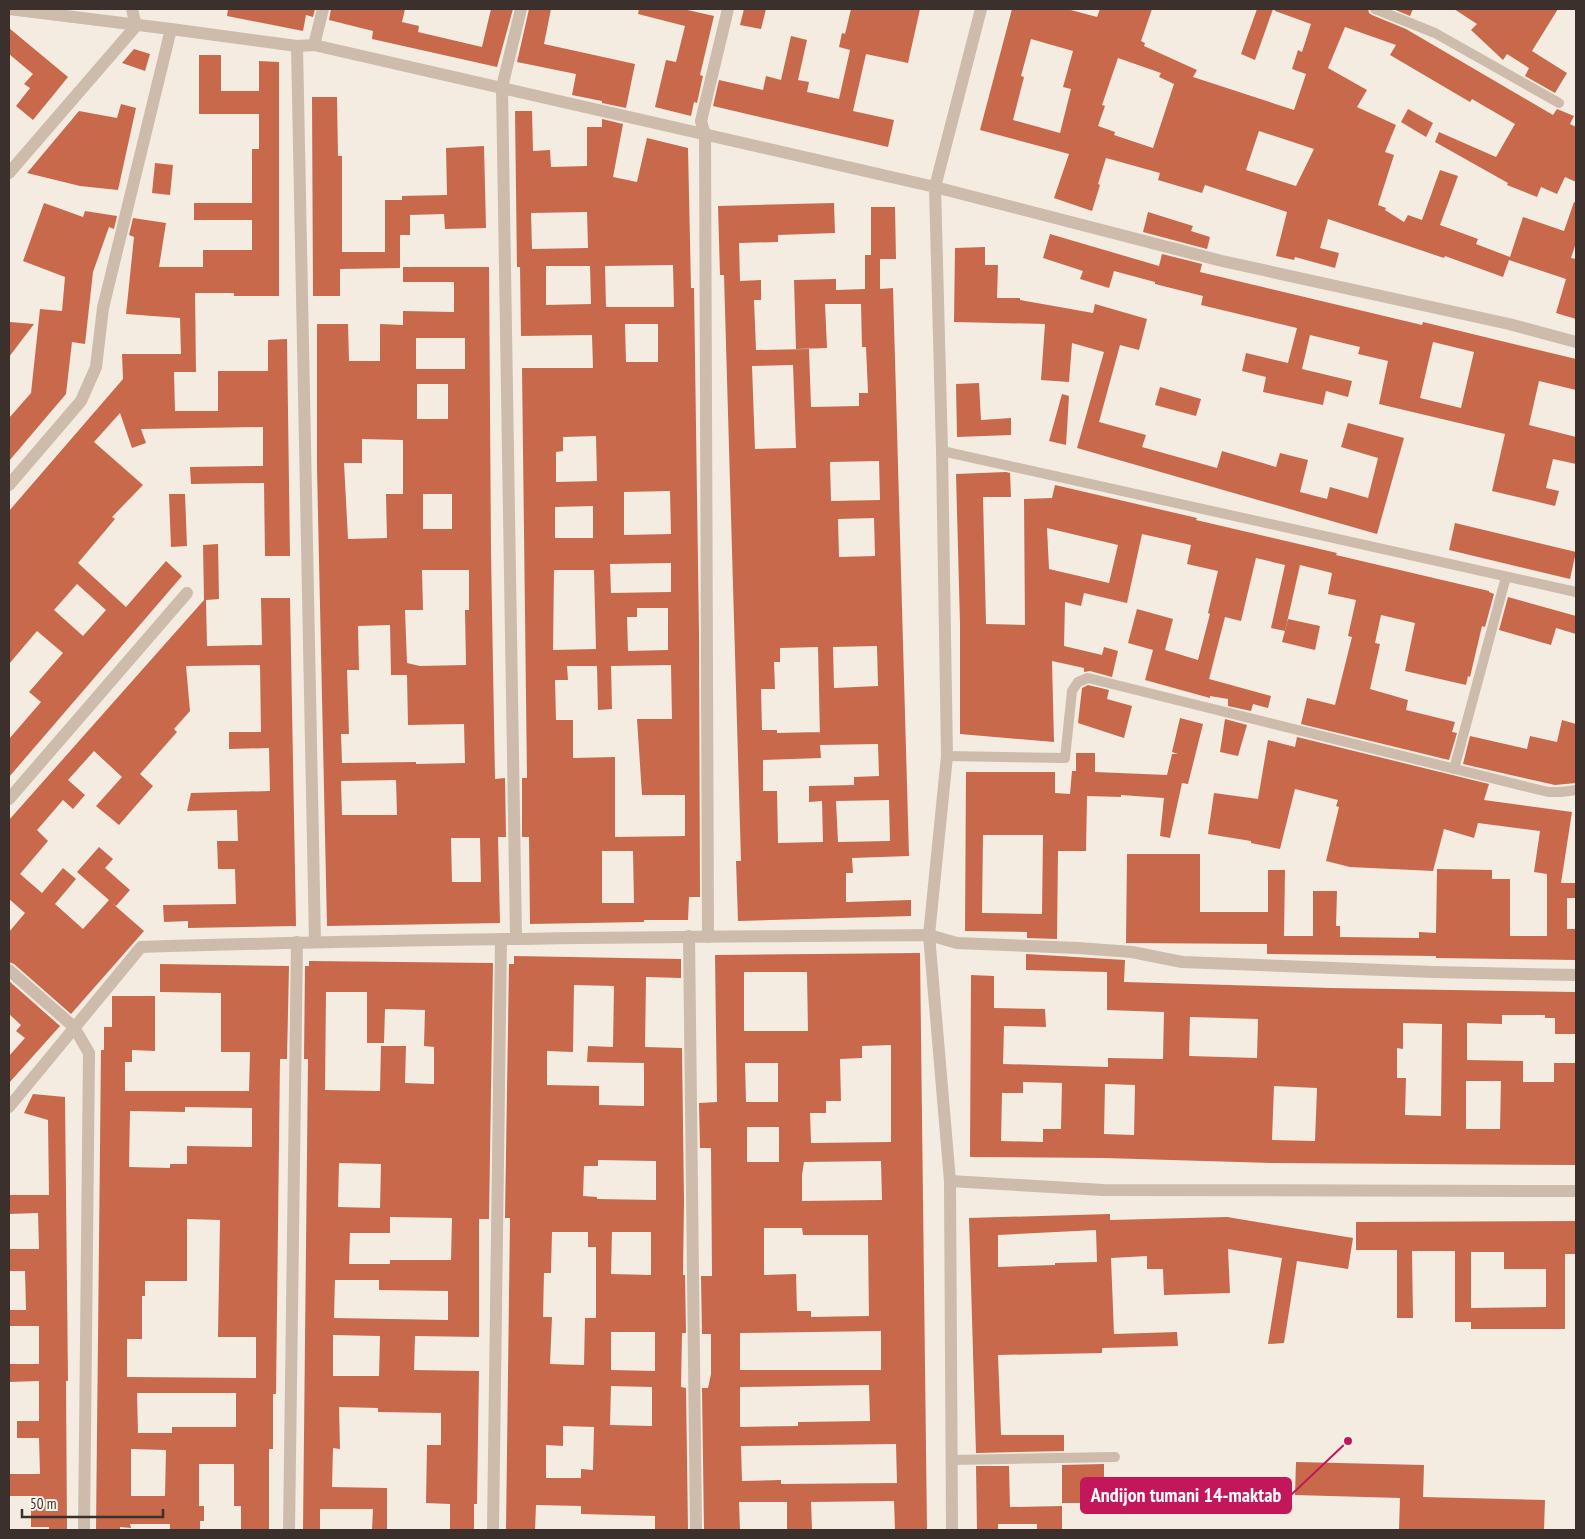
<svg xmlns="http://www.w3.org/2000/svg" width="1585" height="1539" font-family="'PT Sans Narrow',sans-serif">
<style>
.building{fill:#c8694b;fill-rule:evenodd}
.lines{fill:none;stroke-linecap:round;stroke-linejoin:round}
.lane{stroke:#cdbbac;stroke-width:10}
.street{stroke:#cdbbac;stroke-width:12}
.leader{fill:none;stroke:#c2185b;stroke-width:2}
.callout-dot{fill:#c2185b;stroke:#fbf5ee;stroke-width:2}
.callout{fill:#c2185b;stroke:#c2185b;stroke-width:2}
.callout-label{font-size:20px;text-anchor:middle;font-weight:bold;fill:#fff}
</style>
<rect width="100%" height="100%" fill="#f4ebe1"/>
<g class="building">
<polygon points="228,9 315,9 313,17 306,15 303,31 227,16"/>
<polygon points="331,9 405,9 402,22 419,26 418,32 482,47 491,9 513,9 497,67 372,39 373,31 329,20"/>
<polygon points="529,9 551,9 544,44 635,64 626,108 602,103 602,101 572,95 576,74 517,62"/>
<polygon points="639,9 683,9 714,16 700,75 703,76 697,103 694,102 691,116 655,107 666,60 676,62 685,26 638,14"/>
<polygon points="744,9 766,9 761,29 740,25"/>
<polygon points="851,9 920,9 908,63 866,54 853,111 894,120 888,147 713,106 719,80 763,90 766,76 781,80 791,36 807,40 798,80 809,82 807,92 839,99 850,50 839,47 842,33 845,34"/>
<path d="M1012,9H1067L1097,17L1100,9H1152L1141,41L1145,43L1144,46L1197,70L1193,77L1294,110L1306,74L1292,69L1298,50L1302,52L1311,24L1275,11V9H1368L1369,13L1372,15L1406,29L1553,115L1557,109L1574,116L1570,124L1576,127V182L1565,177L1557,194L1541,187L1537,197L1507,185L1508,183L1435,142L1439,132L1496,157L1515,124L1472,99L1470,102L1390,55L1396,45L1345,27L1328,68L1367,90L1357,107L1396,125L1385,152L1394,155L1378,205L1386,208L1385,210L1404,222L1408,215L1422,220L1440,170L1458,176L1440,225L1478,239L1476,244L1510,257L1523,217L1564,231L1574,202L1576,203V243L1570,261L1571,258L1576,259V319L1556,313L1566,279L1509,260L1503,277L1445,256L1444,258L1328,219L1320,248L1339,253L1335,268L1295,257L1294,260L1276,256L1287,212L1205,185L1202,193L1158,180L1160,173L1106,158L1098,184L1100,185L1092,211L1054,198L1069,154L980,130ZM1031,39L1073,51L1063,87L1071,89L1060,133L1013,120L1024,77L1021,76ZM1118,58L1161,73L1159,77L1174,84L1153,148L1114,135L1115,132L1098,126L1105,106L1102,105ZM1259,131L1314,149L1296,186L1246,170Z"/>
<polygon points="1257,9 1273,9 1255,60 1241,54"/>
<polygon points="1393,9 1413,9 1410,16"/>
<polygon points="1454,9 1558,9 1532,51 1567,73 1555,93 1525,76 1529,68 1507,54 1503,60 1471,30 1477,24"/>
<polygon points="9,28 68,77 33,120 16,106 30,88 24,84 33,74 9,54"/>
<polygon points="134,49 150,54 145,71 122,63"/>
<path d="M199,55H221V91H259V61L279,62V296H234V293H195L196,372H174L175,411H218V371H268V340L287,339L290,556H265L264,483L191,484L190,467L263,466V427L141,429L146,443L132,448L120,413L94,442L143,485L112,517L115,519L78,563L126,607L166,561L182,576L9,777V739L41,702L29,692L63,653L37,631L9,664V511L123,379L122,354H181L180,318L126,314L134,237L129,235L133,218L166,223L159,267H203V250H252V220H194V203H252V149H259V114H199ZM77,584L106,610L83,636L54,610Z"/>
<polygon points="312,97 337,97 338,156 342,156 342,252 385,252 385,200 402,200 402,196 447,195 446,148 484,146 486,228 445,229 444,214 410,215 410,235 400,235 400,268 340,269 340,296 313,296"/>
<polygon points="121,104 136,108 118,190 80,186 27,173 79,111 117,118"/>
<polygon points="1408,109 1433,123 1426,137 1401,122"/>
<path d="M515,111H532L533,151L550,150L551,167L587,166V127H602V119L623,124L613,177L637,182L647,138L688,148L691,288H694L699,633L700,897H689L688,920H644V922L530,924L529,837H522V778H527L522,368H593L592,335L521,336L520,267H517ZM587,212L588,248L532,249L531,213ZM673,265L674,307H606L605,266ZM546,266H590L591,304L546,305ZM625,324H658V362H626ZM596,436L597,481L556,482V452L563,451V437ZM670,491L671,534L624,535V492ZM593,506V538H555V507ZM671,563V592L611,593L610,564ZM554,570H594L596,649L553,650ZM637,608H668V650L628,651L627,617H637ZM671,665L672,719H637L642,795H685V836L615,837V757L573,758V720H556L555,680H568L567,666H597L598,710L612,709L611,666ZM602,851H633L634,903H602Z"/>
<polygon points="155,163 173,165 170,195 152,193"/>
<polygon points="44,203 72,213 91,220 83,217 85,211 117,216 114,229 109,227 93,272 85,344 72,342 66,394 9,461 9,418 31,393 40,309 62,311 65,277 23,261"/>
<path d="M834,203L835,233L778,235V242L739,243L740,281L761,280V300H754L756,350L809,349L811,407L859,406V393H868L866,347H862L861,304H825L827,348L796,349L794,280L836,279V290L865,289V255H871V207H895L896,259H880V289L893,288L909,856L852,858L853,873H846V902L911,900V916L738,921L736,861H741L724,275H720L718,206ZM793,365L796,448L755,449L752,366ZM879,461L880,500L831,501L830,462ZM874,518L875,556L839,557L838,519ZM877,646L878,686L834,688L833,647ZM818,647L820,738V732L777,733V730H762L761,689H775L774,662H780V648ZM878,744L879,776L854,777V785L809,786V802L822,801L823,842L778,843L777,791H763V760L821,758L820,745ZM889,800L890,841L838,842L836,801Z"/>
<polygon points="1148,212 1193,226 1191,231 1210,237 1207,249 1143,232"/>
<path d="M1050,234L1159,266L1162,254L1202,264L1200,272L1422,325L1423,322L1576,359V390L1539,381L1529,425L1576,437V464L1553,459L1546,488L1559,491L1555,506L1492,491L1505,434L1379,404L1388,361L1358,354L1360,347L1310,335L1302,369L1352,381L1348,397L1326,391L1323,405L1263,392L1266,377L1242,371L1246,353L1288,363L1297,328L1201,305L1203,296L1155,284V282L1114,271L1109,288L1080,279L1083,271L1043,258ZM1433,342L1474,352L1461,408L1420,398Z"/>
<polygon points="985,247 985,265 998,265 997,298 1020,298 1020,300 1093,313 1095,304 1147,319 1139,350 1120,345 1099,422 1146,435 1142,447 1217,468 1222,451 1276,467 1280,453 1308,460 1300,492 1327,499 1330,487 1368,498 1378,458 1341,447 1348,423 1404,438 1377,534 1077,448 1104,352 1072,343 1069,382 1041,380 1045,324 954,322 955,248"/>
<path d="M403,267H489L491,553L495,779L505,778L506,837H498L500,923L327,926L317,468V324H348L349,361H380V324L403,325V311L454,312V282H403ZM416,338H465V369H416ZM417,384H448V419H417ZM362,439L403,440V494H386L387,538L348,539L344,463H362ZM423,494H452V529H423ZM422,570H469V610H465L466,665L420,666L407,663L405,610H423ZM390,625L391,675H407L408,725L464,724L465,763L416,764V762L342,763L341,734H349L347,670H359L358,626ZM396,780L397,815H342L341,781ZM451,838H480L481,882H452Z"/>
<polygon points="10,322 34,324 9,357 9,329"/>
<polygon points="979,383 981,420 1011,418 1011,435 957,437 956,384"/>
<polygon points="1160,387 1201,399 1196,416 1155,405"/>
<polygon points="1062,394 1069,396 1066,445 1049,441"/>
<path d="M1006,472L1010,473L1011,497H983L986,624L1025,625L1024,499L1052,498L1055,485L1197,518L1196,520L1337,553L1336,555L1489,591V592L1494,594L1485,627L1482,626L1470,677L1468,676L1466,685L1405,671L1415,623L1381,615L1375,643L1380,644L1370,689L1408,700L1406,710L1455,722L1452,732L1457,733L1449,760L1301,724L1307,698L1335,705L1352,637L1348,636L1356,600L1328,594L1332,573L1300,565L1285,631L1271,628L1285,565L1256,558L1241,621L1225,617L1209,679L1271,696L1268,708L1253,704L1251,711L1228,706V699L1210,696V698L1145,680L1153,650L1128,643L1137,609L1173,619L1165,650L1198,660L1210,614L1208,613L1218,571L1187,564L1191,545L1142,534L1127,603L1084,593L1081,606L1065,602L1064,646L1102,655L1104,647L1118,651L1112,677L1090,671L1084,672V668L1052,661L1054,742L960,734V623L956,474ZM1047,528L1118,545L1109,583L1049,569Z"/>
<polygon points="169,494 185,494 187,546 171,547"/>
<polygon points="1455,523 1576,552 1570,579 1449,550"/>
<polygon points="218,544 219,599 206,600 207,646 262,645 261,598 290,598 296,926 188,928 188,921 164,922 163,905 236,904 235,869 218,869 217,841 238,841 237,810 187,811 191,793 270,791 269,748 229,749 229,732 261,732 260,665 186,666 190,711 174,729 177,732 140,774 153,786 119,825 96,806 122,777 94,751 68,780 85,795 73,809 63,800 37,830 48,841 20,874 42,893 63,868 76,879 55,904 83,929 109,900 77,872 99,847 113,859 105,868 130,890 116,906 112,903 144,931 71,1014 14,964 9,962 9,932 25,913 9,899 9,820 204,600 203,545"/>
<polygon points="1508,597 1576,616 1576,634 1556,628 1551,645 1499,630"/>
<polygon points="1288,619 1320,626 1315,650 1282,642"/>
<polygon points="1088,685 1109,690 1107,699 1132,706 1124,738 1078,723 1082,688"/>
<path d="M1180,718L1203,724L1188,784L1182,783L1170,838L1160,836L1164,798L1121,795V797L1087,796L1086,851H1058L1057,939L1027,938V932L965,931L966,772H1055V793L1070,794L1072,771H1076V753H1095V772L1167,775L1172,754H1178L1172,752ZM983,835H1043L1042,914L982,913Z"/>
<polygon points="1225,719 1247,725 1238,756 1220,752"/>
<polygon points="1562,720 1576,724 1576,783 1555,785 1463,764 1470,736 1527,749 1530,736 1557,742"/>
<polygon points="1297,737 1489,784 1484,800 1572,812 1561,883 1576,883 1576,898 1567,898 1567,929 1576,929 1576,960 1436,958 1436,956 1267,954 1267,944 1126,943 1127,854 1200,854 1200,912 1268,912 1268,870 1285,870 1284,936 1313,936 1313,891 1337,891 1336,926 1340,926 1340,937 1419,938 1419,932 1436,933 1437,869 1492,870 1492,879 1510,879 1510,936 1547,936 1547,874 1534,872 1540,831 1478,823 1474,838 1444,829 1433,871 1350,867 1326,861 1339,807 1336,806 1338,800 1295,789 1280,849 1251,843 1251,841 1208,834 1214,793 1258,799 1268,740 1295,747"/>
<path d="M920,953L927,1530H895L894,1501L811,1502L812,1530H787V1502H739L740,1530H704L702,1388H708L711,1374V1334H702L701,1276H712L711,1148H700L699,1103L717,1102L715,955ZM744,972H807L808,1031H744ZM891,1045V1142L811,1143L810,1113H826V1101H841L840,1059L862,1058V1046ZM745,1063H778V1102H746ZM747,1127H779V1162H747ZM881,1161L882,1200L802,1201V1175L804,1162ZM764,1228H802L803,1235H868L869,1316L811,1317V1311H797L796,1274L764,1275ZM881,1331V1370H740V1333ZM869,1385L870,1421L798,1422V1426L740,1427V1387ZM896,1444L897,1483L781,1484V1480L742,1481L741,1446Z"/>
<path d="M1026,954L1125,960L1124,982L1331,988L1576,992V1034H1555V1018H1545V1015H1502V1024L1467,1023V1060L1523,1061V1082H1554V1063H1576V1165L1272,1163L1104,1158L970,1157L971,975L994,976V1008L1045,1009L1046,1027L1004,1026L1003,1064L1108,1067V1058L1163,1059L1164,1012L1107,1010V972L1026,970ZM1190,1017L1258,1019L1257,1058L1189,1056ZM1403,1023L1442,1024L1441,1116L1405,1115L1406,1078H1397V1048L1403,1049ZM1466,1081H1501L1500,1129H1466ZM1023,1082L1062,1083L1061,1129H1043V1142L1001,1141L1002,1093H1023ZM1105,1084L1135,1085L1134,1135L1104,1134ZM1274,1086L1317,1088L1315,1141L1272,1140Z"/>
<path d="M514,956L681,959V978L646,977L645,1047L682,1048L684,1201L683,1275H685L686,1333H682L681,1387L686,1388L688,1530H655V1516L581,1514V1506L536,1505L535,1530H506L510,1218H505L509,964H514ZM574,985L614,986L613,1047L588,1046L587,1062L644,1063V1106L599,1105V1086L547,1085V1051L573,1052ZM598,1160L656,1161V1200L597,1199V1197L583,1196L584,1166H598ZM552,1232H588V1247H596V1318H585L584,1365L550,1364L552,1317H543L544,1273H551ZM612,1232H651V1275L611,1274ZM611,1332H655V1371L611,1370ZM611,1386L652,1387V1426L610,1425ZM563,1426L594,1427L593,1470L581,1469V1478H546V1445L563,1446Z"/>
<path d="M309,961L493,963L489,1219H479V1337L415,1336L414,1370L479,1371L477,1504H474V1530H450V1504L426,1503L427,1445H441V1413L378,1412V1408L339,1407L340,1449L333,1448L332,1487L387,1488V1530H372L373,1509H320V1530H303L308,1059H304L305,966H309ZM326,992H367V1043H384L385,1009L425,1010L424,1046L434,1047V1084L405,1083L406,1046H381L380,1091L325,1090ZM339,1163L381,1164L380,1208L338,1207ZM390,1217L452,1218L451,1260H390V1264H349L350,1233H390ZM335,1280H379V1290L448,1291V1320L334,1318ZM333,1335L380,1336L379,1376H333Z"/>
<path d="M160,964L289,966L287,1059H280L276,1394H273V1449H269V1530H241V1506H234V1464H199V1506H204V1521H200V1530H170V1524H130L131,1528L120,1527V1530H96L101,1050H104V1027H112V996H155V1051L132,1050V1062H125V1091H249L250,1052H221V993L160,992ZM185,1107L252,1108V1147L187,1146V1164H170V1168L129,1167L130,1111L185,1112ZM187,1219L220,1220L218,1337H256V1378L127,1377V1339H142V1296H145V1281H187ZM137,1393H236V1427H172V1433H138ZM131,1449L166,1450L165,1496H131Z"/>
<polygon points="9,981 60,1026 9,1083 9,1056 25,1038 16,1031 21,1025 9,1014"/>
<polygon points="33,1094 65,1097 68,1381 66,1381 67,1530 49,1530 49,1527 31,1527 31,1496 9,1496 9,1474 40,1474 39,1438 17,1438 17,1421 39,1421 39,1381 9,1382 9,1364 39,1364 39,1326 9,1326 9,1310 26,1310 25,1271 9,1271 9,1249 39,1249 38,1213 9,1214 9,1195 49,1195 48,1120 24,1113"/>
<path d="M1110,1214V1220L1227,1217L1353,1238L1348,1269L1297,1261L1284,1343L1268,1344L1282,1258L1228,1249L1230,1293L1164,1295L1163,1269H1147V1256L1111,1258L1114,1334L1177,1332L1178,1346L1102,1348V1353L998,1355L1001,1435H1064V1451L976,1453L969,1218ZM1096,1230L1097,1262L1055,1263V1265L998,1267V1235Z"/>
<path d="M1576,1221V1254H1565V1329H1471V1322H1455V1251H1412L1413,1318H1397V1250H1356V1222ZM1471,1252H1504V1269H1546V1307L1471,1308Z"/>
<polygon points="1296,1462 1424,1465 1423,1497 1545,1500 1544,1530 1399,1530 1400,1498 1295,1495"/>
<polygon points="1104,1464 1104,1503 1062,1503 1062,1465"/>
<polygon points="976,1466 1009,1466 1010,1507 1062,1506 1062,1530 1037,1530 1037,1524 998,1524 998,1530 977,1530"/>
</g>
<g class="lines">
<g class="lane">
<polyline points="1375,9 1435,33 1559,103"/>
<polyline points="942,451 1576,592"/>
<polyline points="947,756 1065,758 1072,691 1078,682 1088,678 1548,792 1561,792 1576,790"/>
<polyline points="1454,769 1506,577"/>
<polyline points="951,1460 1115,1457"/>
</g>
<g class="street">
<polyline points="9,9 171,29 297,46 314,45 935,187 1222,261 1509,324 1576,342"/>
<polyline points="314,45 323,9"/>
<polyline points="297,46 315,942"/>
<polyline points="9,173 136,26 132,9"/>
<polyline points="9,485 81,401 96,367 103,308 171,29"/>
<polyline points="9,799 187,593"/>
<polyline points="689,936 696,1530"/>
<polyline points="708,937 705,135 701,121 728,9"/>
<polyline points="516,938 502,87 521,9"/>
<polyline points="9,970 74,1027 89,1053 84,1530"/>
<path d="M9,1107L141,947C403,939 666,937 929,935L957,943L1078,948L1132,952L1182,962L1433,972L1576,975"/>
<polyline points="950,1181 1103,1190 1576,1191"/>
<polyline points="289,1530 297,942"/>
<polyline points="493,1530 501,939"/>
<polyline points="952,1530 950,1181 929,935 947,756 942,451 935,187 981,9"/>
</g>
</g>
<path class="leader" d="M1348 1441L1291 1495"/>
<circle class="callout-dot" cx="1348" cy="1441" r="5"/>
<rect class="callout" x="1081" y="1478" width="210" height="35" rx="5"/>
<g class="callout-label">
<text x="1186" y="1502">Andijon tumani 14-maktab</text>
</g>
<rect width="1585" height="1539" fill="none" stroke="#3b302b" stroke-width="20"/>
<path d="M22 1509v8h141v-8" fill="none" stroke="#3b302b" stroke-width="2.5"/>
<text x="30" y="1509" font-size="15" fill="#3b302b" stroke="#fbf5ee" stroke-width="4" paint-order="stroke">50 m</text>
</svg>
